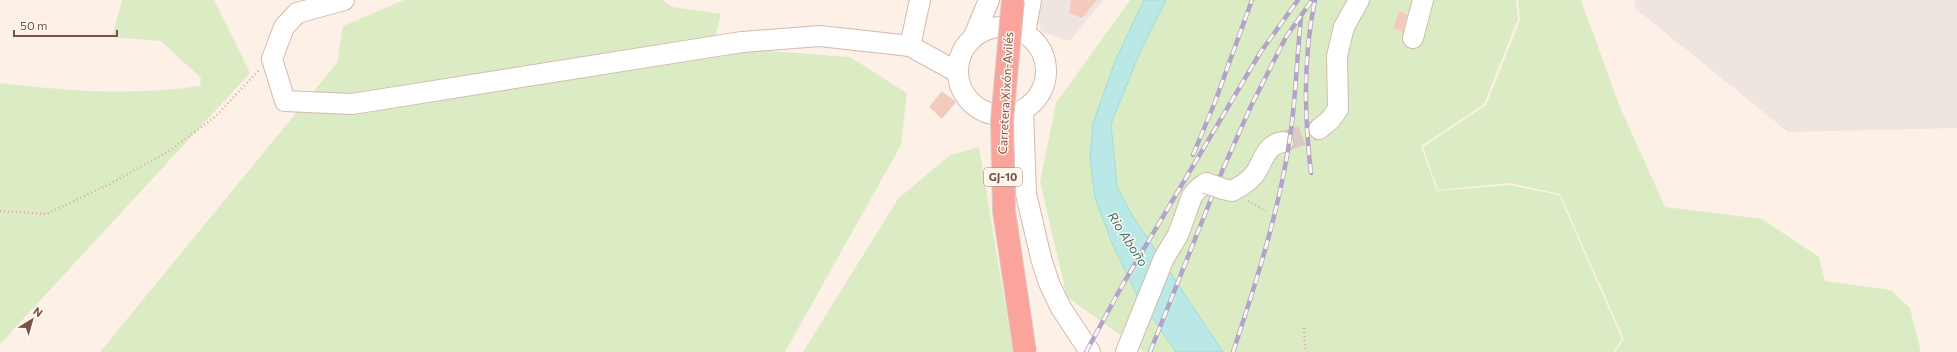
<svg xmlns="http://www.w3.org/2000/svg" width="1957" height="352" font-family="Commissioner,sans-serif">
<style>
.industrial{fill:#eee5e0}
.green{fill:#dbecc4}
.water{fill:#bae8e7;stroke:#9fdbda}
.building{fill:#f4cabd}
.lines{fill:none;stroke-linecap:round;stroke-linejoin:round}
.minor-tunnel{stroke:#dcc9c0;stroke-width:20;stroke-dasharray:20 10;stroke-linecap:butt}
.minor-casing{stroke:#d3b9ae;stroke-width:22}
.path{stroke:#daac9f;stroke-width:2.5;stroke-dasharray:1 3;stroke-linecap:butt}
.minor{stroke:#fff;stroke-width:20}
.rail-casing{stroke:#b1a4c8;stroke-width:4.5}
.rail{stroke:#fff6ee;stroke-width:3;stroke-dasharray:9;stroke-linecap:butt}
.minor-bridge-casing{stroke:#d3b9ae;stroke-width:22;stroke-linecap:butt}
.highway-bridge-casing{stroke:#d9cfcc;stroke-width:24;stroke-linecap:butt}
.minor-bridge{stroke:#fff;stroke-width:20}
.highway-bridge{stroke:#faa49b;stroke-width:22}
.labels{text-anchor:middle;stroke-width:3;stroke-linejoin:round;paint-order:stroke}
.shield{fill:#fff6ee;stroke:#a1837a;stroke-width:1}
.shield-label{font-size:11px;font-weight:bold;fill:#795249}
.street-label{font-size:12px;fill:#795249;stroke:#fff6ee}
.water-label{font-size:13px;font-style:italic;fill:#397777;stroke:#fff6ee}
</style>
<rect width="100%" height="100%" fill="#fdf1e7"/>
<g class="industrial">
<polygon points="1042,0 1103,0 1070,41 1042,32 1038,22"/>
<polygon points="1634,0 1957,0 1957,128 1788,132 1636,9"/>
</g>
<g class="green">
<path d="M122,0H214L250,73L0,344V83C66,91 134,96 200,86L201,78L161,41L112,37Z"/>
<polygon points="404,0 662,0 672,7 721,14 713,47 850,57 907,93 901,145 785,352 100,352 337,63 343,26"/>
<polygon points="1130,0 1516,0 1518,19 1484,104 1421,146 1437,191 1509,185 1559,195 1622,339 1613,352 1144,352 1067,297 1040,182 1056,103"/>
<polygon points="1518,0 1581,0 1620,107 1665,207 1762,219 1819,257 1825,281 1891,290 1910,308 1921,352 1615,352 1624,339 1560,194 1509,183 1438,190 1423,147 1486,105 1520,20"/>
<polygon points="979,147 1013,352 803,352 898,199 950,155"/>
</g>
<polygon class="water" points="1144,0 1166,0 1140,52 1111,124 1117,187 1132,215 1223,352 1176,352 1137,295 1112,243 1095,198 1090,158 1093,123 1116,59"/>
<g class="building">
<polygon points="1071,0 1097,0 1082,18 1069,13"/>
<polygon points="1399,11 1407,14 1403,32 1393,29"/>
<polygon points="942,91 956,102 942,119 929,107"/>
</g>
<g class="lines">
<polyline class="minor-tunnel" points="1283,142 1319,129"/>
<g class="minor-casing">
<g id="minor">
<polyline points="344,0 297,13 284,27 272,59 285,101 352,104 742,42 820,36 910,46 957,72"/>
<circle cx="1002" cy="71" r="44"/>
<polyline points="1025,33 1031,0"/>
<polyline points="974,36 989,0"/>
<polyline points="1413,38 1423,0"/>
<polyline points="910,46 920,0"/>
<polyline points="1023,111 1026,194 1041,258 1049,283 1061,308 1090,352"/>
<polyline points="1319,129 1330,120 1338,109 1337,56 1344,27 1359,0"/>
<path d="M1223,189L1232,191C1240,187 1247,183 1253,176C1263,165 1264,144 1283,142"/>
<polyline points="1126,352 1164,258 1178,235 1192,196 1198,189 1206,183"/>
</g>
</g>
<g class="path">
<polyline points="1248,201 1266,211"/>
<polyline points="0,211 46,214 108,185 169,151 215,117 259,70"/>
<polyline points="1304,328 1305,346 1307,352"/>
</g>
<use href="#minor" class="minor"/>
<g class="rail-casing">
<g id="rail">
<polyline points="1193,155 1215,102 1252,0"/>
<path d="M1311,173C1304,115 1303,57 1315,0"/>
<polyline points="1086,352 1123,284 1260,53 1298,0"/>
<polyline points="1150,352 1223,169 1251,106 1286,37 1312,0"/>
<path d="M1233,352C1257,280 1281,205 1291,130C1296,93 1297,55 1301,18"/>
</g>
</g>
<use href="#rail" class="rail"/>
<g class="minor-bridge-casing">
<polyline id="minor-bridge" points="1206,183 1223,189"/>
</g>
<g class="highway-bridge-casing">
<polyline id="highway-bridge" points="1013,0 1002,121 1004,211 1025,352"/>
</g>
<use href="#minor-bridge" class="minor-bridge"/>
<use href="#highway-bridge" class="highway-bridge"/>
</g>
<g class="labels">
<rect class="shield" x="984" y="168" width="38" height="18" rx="3"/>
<g class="shield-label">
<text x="1003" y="181">GJ-10</text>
</g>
<g class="street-label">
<text transform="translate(1006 93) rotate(-87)" y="4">Carretera Xixón-Avilés</text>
</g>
<g class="water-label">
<text transform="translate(1128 239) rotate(57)" y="5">Rio Aboño</text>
</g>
</g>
<g transform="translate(32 320) rotate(37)" stroke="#fff6ee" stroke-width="3" paint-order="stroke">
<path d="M0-3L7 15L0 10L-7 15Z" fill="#795249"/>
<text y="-6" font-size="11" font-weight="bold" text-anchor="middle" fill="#795249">N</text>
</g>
<path d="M14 30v6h103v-6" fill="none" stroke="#795249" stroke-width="2"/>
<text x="20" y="30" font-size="12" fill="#795249" stroke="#fff6ee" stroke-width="3" paint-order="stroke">50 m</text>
</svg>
